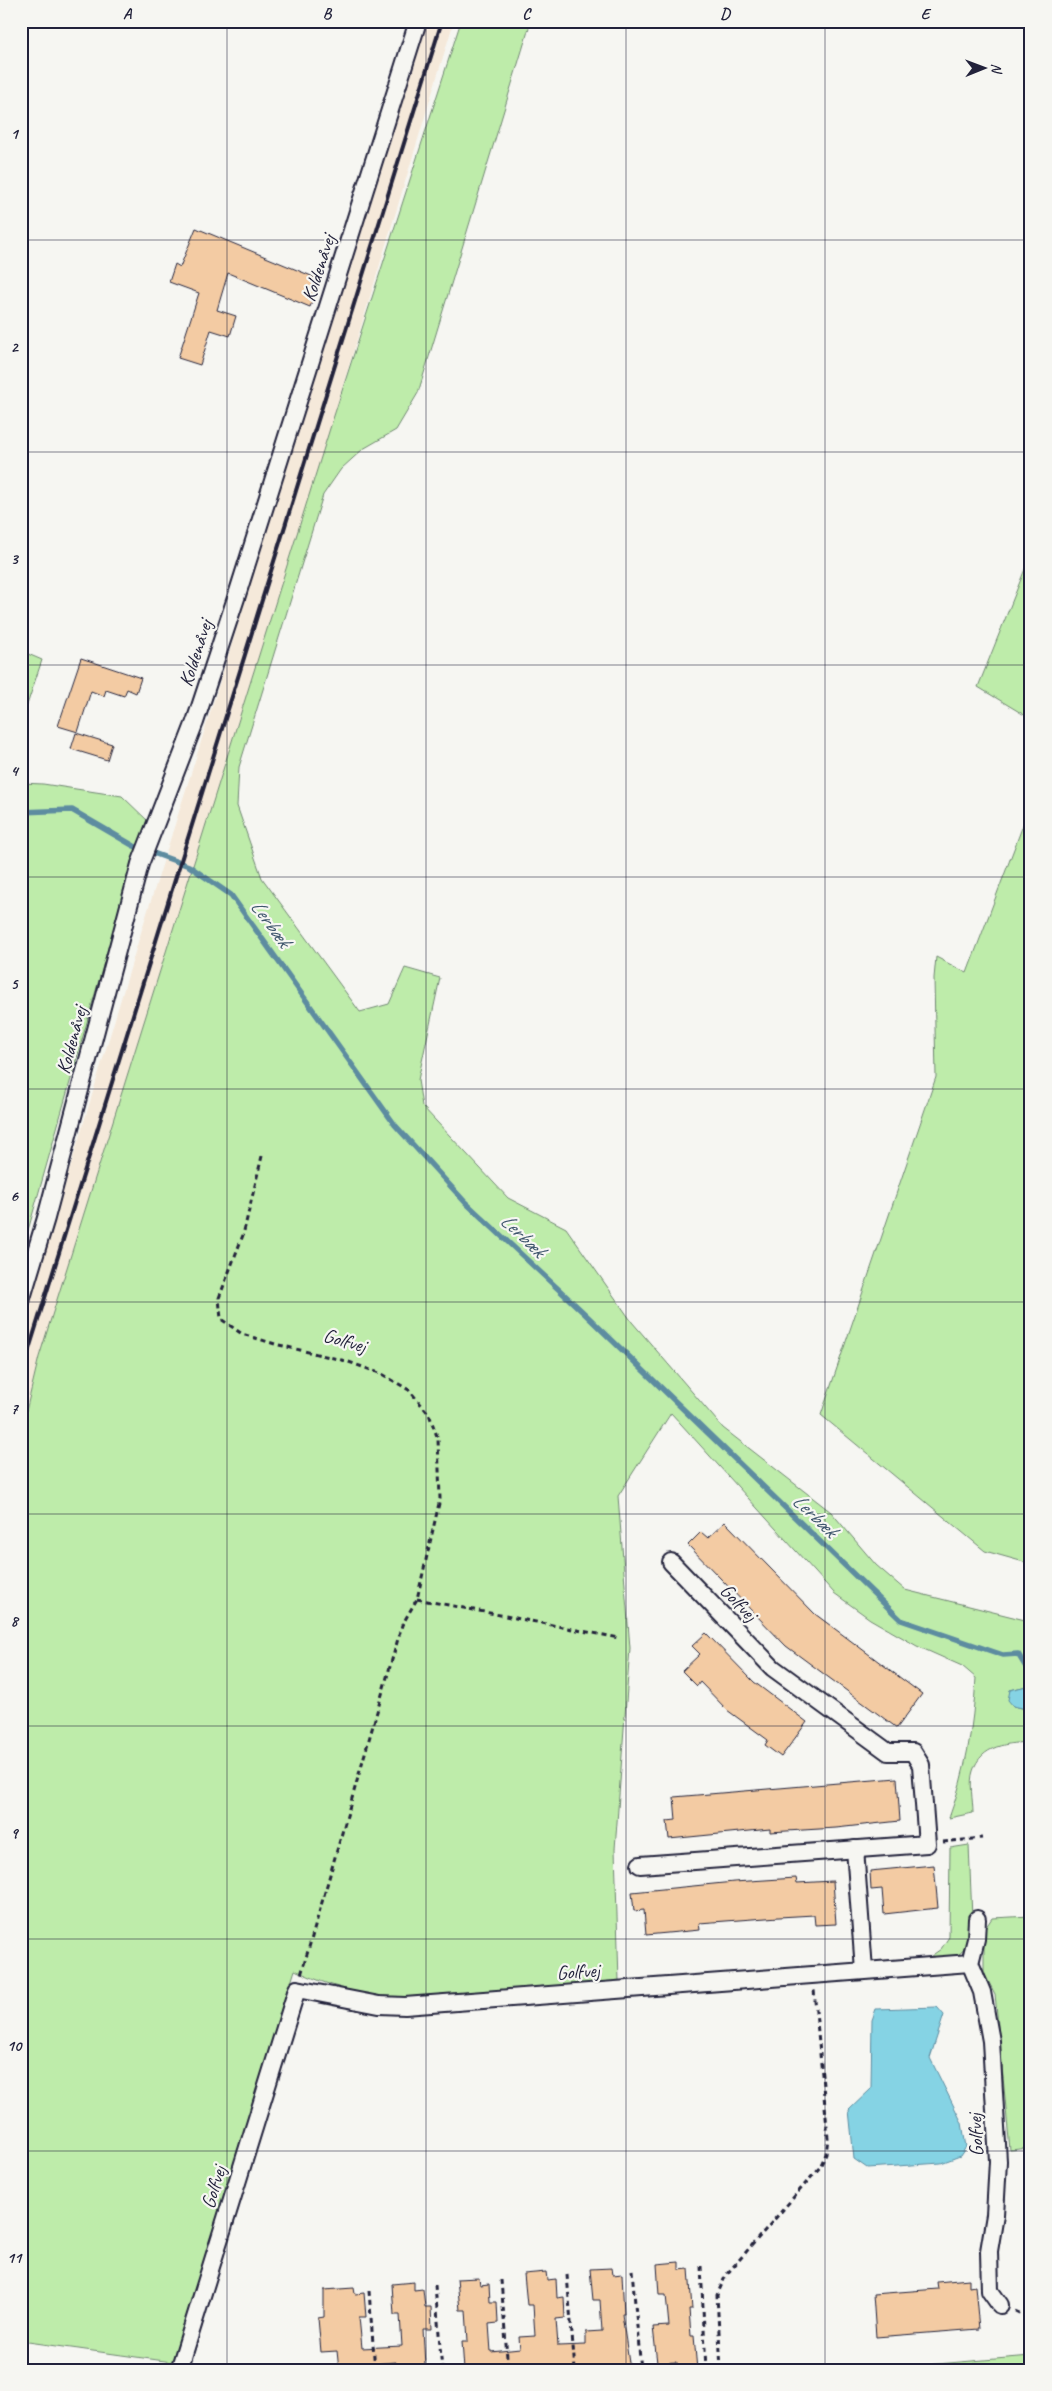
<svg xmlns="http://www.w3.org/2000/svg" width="1052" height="2391" font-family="Caveat,sans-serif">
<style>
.built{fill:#f5e9da}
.green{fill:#beecaa;stroke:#708772}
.water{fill:#85d3e4;stroke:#5d8ca0}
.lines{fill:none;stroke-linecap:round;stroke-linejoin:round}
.stream{stroke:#5d8ca0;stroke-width:5.5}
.building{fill:#f3cba3;stroke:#22223b}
.street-casing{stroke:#22223b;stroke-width:20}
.path{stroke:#22223b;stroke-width:3;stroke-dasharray:5 4;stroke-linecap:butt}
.street{stroke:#f6f6f2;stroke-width:16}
.rail{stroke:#22223b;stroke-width:4}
.grid{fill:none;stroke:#22223b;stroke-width:1;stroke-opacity:0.55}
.labels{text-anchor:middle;stroke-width:4.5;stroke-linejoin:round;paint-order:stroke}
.street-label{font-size:20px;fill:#22223b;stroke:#f6f6f2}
.water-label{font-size:21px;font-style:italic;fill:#40576e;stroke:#f6f6f2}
.neatline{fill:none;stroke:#22223b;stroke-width:2}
.grid-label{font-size:16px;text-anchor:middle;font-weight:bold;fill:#22223b}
</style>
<rect width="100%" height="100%" fill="#f6f6f2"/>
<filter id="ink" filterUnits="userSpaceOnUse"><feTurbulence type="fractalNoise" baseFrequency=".02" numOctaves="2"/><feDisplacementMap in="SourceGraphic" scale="10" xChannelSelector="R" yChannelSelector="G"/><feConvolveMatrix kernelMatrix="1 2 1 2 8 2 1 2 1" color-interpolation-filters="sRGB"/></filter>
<g filter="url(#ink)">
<polygon class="built" points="428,21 454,21 332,422 39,1357 21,1433 21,1331 142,929"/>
<g class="green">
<path d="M461,21H531L418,393L396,430L363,449L341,469L323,495L239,767L237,806L262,878L360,1012L389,1004L405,968L440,978L418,1080L422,1106L508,1198L566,1228L632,1322L723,1428L831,1512L876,1565L905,1590L1025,1620L1031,1600V1685L1010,1690L1013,1706L1031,1710V1742C1008,1743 981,1745 973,1771C969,1782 973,1801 973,1813L949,1818C966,1772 973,1727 976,1678L962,1666L917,1646L870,1619L834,1593L671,1413L618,1496L630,1648L615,1849L619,1981L406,1997C366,1997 330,1987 295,1970L172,2362L21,2341V1432L39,1357L332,422Z"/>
<polygon points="1031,554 1031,719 978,687"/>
<polygon points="21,651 42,660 21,723"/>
<polygon points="21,783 43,784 122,796 149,822 131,867 21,1255"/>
<polygon points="1031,804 1031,1564 985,1551 821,1415 936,1077 934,978 936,957 967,973"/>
<polygon points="969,1845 972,1918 967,1947 958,1955 927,1959 941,1949 949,1937 950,1848"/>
<polygon points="1031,1916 1031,2148 1010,2150 995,1994 984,1973 984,1930 992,1918"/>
<polygon points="1031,2356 1031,2370 866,2370"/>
</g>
<g class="water">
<polygon points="1031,1685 1031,1710 1013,1706 1008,1700 1010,1690"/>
<polygon points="937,2007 944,2015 930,2058 962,2123 966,2147 960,2156 941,2163 867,2168 854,2159 849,2110 871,2089 872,2020 876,2009"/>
</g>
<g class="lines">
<polyline class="stream" points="21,812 72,810 134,846 189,866 231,895 395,1125 465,1202 584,1313 901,1620 1003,1655 1018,1654 1026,1667 1031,1668"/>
</g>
<g class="building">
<polygon points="196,228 321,280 310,307 228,273 217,310 236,316 230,336 211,330 200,365 178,358 199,293 169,282 175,264 180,267"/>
<polygon points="81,658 141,678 136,693 127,689 124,696 106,690 104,696 91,691 78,732 58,726"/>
<polygon points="76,733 112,744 107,760 71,749"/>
<polygon points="725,1522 815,1614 922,1694 897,1728 786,1646 688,1545 701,1532 708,1538"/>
<polygon points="706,1633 754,1682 807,1722 781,1757 765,1745 768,1740 727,1710 700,1682 697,1686 682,1671 700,1654 692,1646"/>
<polygon points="897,1778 900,1821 836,1828 770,1832 770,1829 669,1839 667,1821 676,1820 674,1797"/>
<polygon points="934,1865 938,1908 884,1914 882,1889 871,1890 870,1871"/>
<polygon points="796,1878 797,1883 833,1881 836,1924 815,1925 814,1915 779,1917 699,1923 700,1930 646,1935 644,1910 634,1911 632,1892 734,1882"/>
<polygon points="679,2262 679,2270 689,2269 692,2309 689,2309 691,2336 694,2336 697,2370 677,2370 677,2362 657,2363 653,2327 669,2326 666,2295 659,2295 657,2264"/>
<polygon points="612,2268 613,2275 622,2274 624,2314 622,2314 630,2370 610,2370 610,2367 570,2370 464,2370 462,2341 468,2341 466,2310 460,2310 457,2279 479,2278 480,2285 489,2284 490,2302 497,2302 498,2323 489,2324 491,2352 520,2349 519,2337 535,2336 533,2305 527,2305 524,2274 546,2272 547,2280 556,2279 557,2298 564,2297 565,2318 556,2319 558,2346 586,2345 586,2332 602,2331 600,2300 593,2300 590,2269"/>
<polygon points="969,2279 969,2287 975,2286 979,2329 876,2337 873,2294 938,2289 937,2282"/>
<polygon points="414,2282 414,2290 423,2289 425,2307 431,2307 432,2329 423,2329 425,2366 419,2367 419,2370 397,2370 396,2362 360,2365 361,2370 339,2370 337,2351 321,2352 318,2318 324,2317 324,2290 354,2288 355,2294 364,2293 366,2317 359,2317 362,2348 402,2346 400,2315 394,2315 392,2284"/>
</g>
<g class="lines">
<g class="street-casing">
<g id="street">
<polyline points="21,1301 46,1218 140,864 195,722 237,595 418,21"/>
<polyline points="855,1849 864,1970"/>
<polyline points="640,1865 927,1844 921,1765 913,1752 888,1752 773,1668 671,1562"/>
<polyline points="970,1963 982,1992 991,2041 998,2161 995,2215 989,2251 990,2291 1000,2305"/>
<polyline points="179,2370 297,1989 379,2005 405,2006 970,1963 976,1939 977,1919"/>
</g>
</g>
<g class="path">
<polyline points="262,1156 243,1235 219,1298 221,1319 242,1334 275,1344 346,1361 382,1374 409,1390 429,1414 438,1439 440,1499 417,1599 402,1625 301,1975"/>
<polyline points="417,1599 619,1638"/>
<polyline points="943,1842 982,1838"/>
<polyline points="701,2266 706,2370"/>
<polyline points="632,2270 641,2370"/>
<polyline points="567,2275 575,2370"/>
<polyline points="501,2280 508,2370"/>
<polyline points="435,2285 442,2370"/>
<polyline points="369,2291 375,2370"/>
<polyline points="1015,2311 1031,2318"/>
<polyline points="721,2370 717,2295 726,2275 820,2167 826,2154 828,2138 814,1990"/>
</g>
<use href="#street" class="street"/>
<polyline class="rail" points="21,1375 442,21"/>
</g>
</g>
<path class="grid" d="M227,21V2370M426,21V2370M626,21V2370M825,21V2370M21,240H1031M21,452H1031M21,665H1031M21,877H1031M21,1089H1031M21,1302H1031M21,1514H1031M21,1726H1031M21,1939H1031M21,2151H1031"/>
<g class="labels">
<g class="street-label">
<text transform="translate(318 268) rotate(-72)" y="7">Koldenåvej</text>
<text transform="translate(195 653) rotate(-72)" y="7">Koldenåvej</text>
<text transform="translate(71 1040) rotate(-75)" y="7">Koldenåvej</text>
<text transform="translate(345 1340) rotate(16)" y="7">Golfvej</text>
<text transform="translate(739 1602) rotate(46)" y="7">Golfvej</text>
<text transform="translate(578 1971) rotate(-4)" y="7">Golfvej</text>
<text transform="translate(975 2135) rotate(-93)" y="7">Golfvej</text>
<text transform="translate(213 2187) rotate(-73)" y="7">Golfvej</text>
</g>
<g class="water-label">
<text transform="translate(271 923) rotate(54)" y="7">Lerbæk</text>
<text transform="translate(523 1235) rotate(44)" y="7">Lerbæk</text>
<text transform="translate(815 1515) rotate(44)" y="7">Lerbæk</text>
</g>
</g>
<rect width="1052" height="2391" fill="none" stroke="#f6f6f2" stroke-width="55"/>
<g transform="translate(984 68) rotate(89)" stroke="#f6f6f2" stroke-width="4" paint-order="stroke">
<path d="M0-4L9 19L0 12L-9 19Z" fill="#22223b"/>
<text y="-8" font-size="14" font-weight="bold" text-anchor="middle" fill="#22223b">N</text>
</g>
<rect x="28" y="28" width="996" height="2336" class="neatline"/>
<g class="grid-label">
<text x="127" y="19">A</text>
<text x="327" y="19">B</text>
<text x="526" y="19">C</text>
<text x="725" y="19">D</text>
<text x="925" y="19">E</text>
<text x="14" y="139">1</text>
<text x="14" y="352">2</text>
<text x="14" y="564">3</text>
<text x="14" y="776">4</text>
<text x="14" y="989">5</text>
<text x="14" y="1201">6</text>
<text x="14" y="1414">7</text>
<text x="14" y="1626">8</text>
<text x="14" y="1838">9</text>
<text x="14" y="2051">10</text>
<text x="14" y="2263">11</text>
</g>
</svg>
